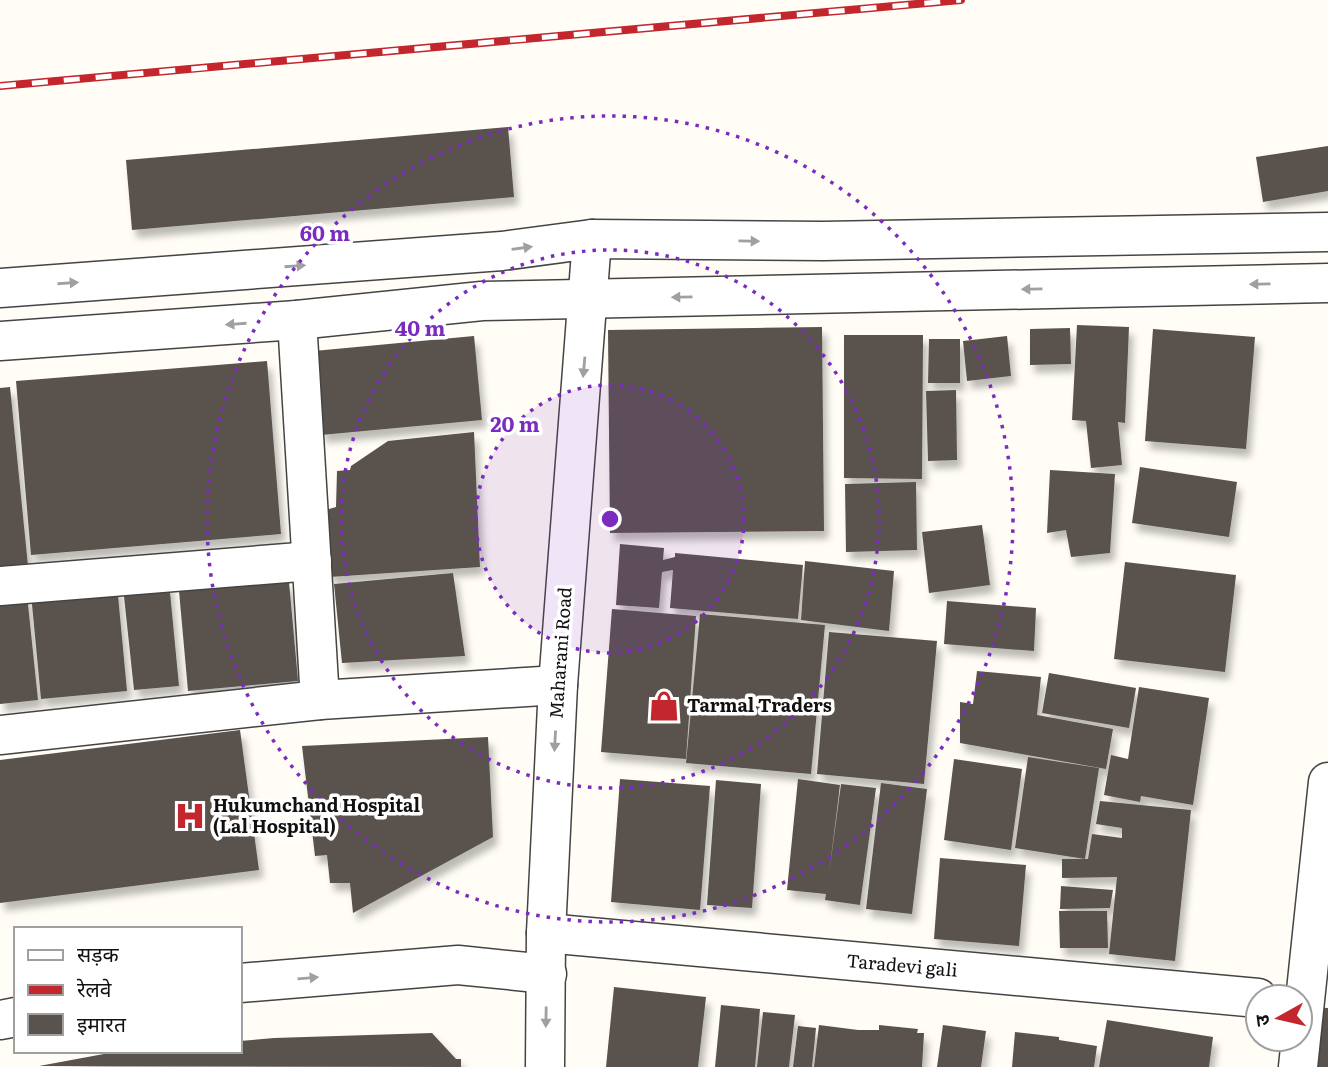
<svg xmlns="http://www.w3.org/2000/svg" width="1328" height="1067" font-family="Literata,'Noto Sans Devanagari',serif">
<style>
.building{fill:#5a524d;filter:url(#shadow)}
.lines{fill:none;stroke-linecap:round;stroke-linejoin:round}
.minor-casing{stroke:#444;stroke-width:41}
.minor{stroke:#fff;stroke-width:38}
.rail-casing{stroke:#c4262e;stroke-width:8}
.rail{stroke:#fff;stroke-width:5;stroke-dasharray:16;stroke-linecap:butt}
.oneway{fill:#a0a0a0}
.ring{fill:none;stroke:#7b2cbf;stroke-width:3.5;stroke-dasharray:3.5 7}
.labels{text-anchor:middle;stroke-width:7;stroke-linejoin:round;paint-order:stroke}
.street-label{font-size:18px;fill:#111;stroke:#fff}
.poi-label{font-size:18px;font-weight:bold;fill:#111;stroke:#fff;text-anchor:start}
.centre{fill:#7b2cbf;stroke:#fff;stroke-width:3.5}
.ring-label{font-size:21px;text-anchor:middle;font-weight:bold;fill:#7b2cbf;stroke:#fff;stroke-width:7;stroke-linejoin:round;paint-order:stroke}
</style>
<defs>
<filter id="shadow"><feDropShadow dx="4.5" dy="8" stdDeviation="3.5" flood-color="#0004"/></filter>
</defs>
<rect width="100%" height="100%" fill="#fffdf5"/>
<g class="building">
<polygon points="508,127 514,197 132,230 126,160"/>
<polygon points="1328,146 1328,191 1263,202 1256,157"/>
<polygon points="1077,325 1129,327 1125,423 1118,422 1122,465 1091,468 1086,421 1072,420"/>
<polygon points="822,327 824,531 610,533 608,330"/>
<polygon points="1070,328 1071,364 1030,365 1030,329"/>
<polygon points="1153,329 1255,337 1246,449 1145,441"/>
<polygon points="844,335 923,335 922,479 844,478"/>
<polygon points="474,336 482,420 321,435 314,351"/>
<polygon points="1007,336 1011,376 967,381 963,341"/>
<polygon points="929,339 960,339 960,383 928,383"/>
<polygon points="267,361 281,534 31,555 16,381"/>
<polygon points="10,387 28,566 0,569 0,388"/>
<polygon points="956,390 957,460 928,461 926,391"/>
<polygon points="474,432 480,567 329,577 322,511 336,507 337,471 350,470 351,466 388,441"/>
<polygon points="1140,467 1237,482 1229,537 1132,523"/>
<polygon points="1050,470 1115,474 1110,553 1071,557 1066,530 1047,533"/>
<polygon points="916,482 917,550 846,552 845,484"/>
<polygon points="982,525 990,585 929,593 922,532"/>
<polygon points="620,544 664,548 663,560 675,557 675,553 803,565 798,619 670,608 673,570 662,572 659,608 616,605"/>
<polygon points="805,561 894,571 889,631 801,620"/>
<polygon points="1125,562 1236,575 1225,672 1114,659"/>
<polygon points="453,573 465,656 342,663 334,584"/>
<polygon points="169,582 179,686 134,690 123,587"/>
<polygon points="289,582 298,681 188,691 179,591"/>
<polygon points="117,585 127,691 41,699 31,594"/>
<polygon points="27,595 38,700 0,704 0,597"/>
<polygon points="947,601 1036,608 1034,651 944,644"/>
<polygon points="612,609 696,616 686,759 601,752"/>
<polygon points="700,614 825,625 811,774 686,763"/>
<polygon points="829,632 937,641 924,784 817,774"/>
<polygon points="977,671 1041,677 1037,715 1113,729 1106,769 960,743 960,702 973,704"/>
<polygon points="1049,673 1136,688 1129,728 1042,713"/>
<polygon points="1139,687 1209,698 1193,805 1141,796 1140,802 1104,795 1111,755 1128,759"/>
<polygon points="240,730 259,870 0,903 0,760"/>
<polygon points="488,737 493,837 353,913 350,883 330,883 327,855 315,856 302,746"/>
<polygon points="1028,757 1099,768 1085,859 1015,848"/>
<polygon points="954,759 1022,769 1011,850 944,840"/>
<polygon points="620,779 710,786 700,910 611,902"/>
<polygon points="798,779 840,785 829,874 841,784 876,788 860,905 825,900 826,894 787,890"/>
<polygon points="716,780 761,784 752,908 707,905"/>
<polygon points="881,783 927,789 912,914 866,909"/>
<polygon points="1100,801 1191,810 1175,961 1109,954 1117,877 1062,878 1062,859 1088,859 1092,834 1122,838 1122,828 1096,824"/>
<polygon points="940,858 1026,865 1019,946 934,939"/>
<polygon points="1061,886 1113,890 1110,908 1060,909"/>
<polygon points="1059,911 1107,911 1108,948 1060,948"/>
<polygon points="614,987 706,997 698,1067 606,1067"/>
<polygon points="721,1005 760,1009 755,1067 715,1067"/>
<polygon points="1311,1007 1328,1008 1328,1067 1306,1067"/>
<polygon points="763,1012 795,1015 789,1067 757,1067"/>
<polygon points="1107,1020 1213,1037 1209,1067 1099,1067"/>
<polygon points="819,1025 858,1030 879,1030 879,1025 918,1029 917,1033 924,1033 922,1067 814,1067"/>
<polygon points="943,1025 986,1031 981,1067 937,1067"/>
<polygon points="798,1026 816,1028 812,1067 793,1067"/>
<polygon points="1015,1032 1059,1037 1059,1040 1097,1046 1094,1067 1012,1067"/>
<polygon points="432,1033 456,1059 461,1059 461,1067 39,1066 120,1051 240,1051 240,1041 274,1038"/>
</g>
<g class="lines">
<g class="minor-casing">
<g id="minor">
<polyline points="0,288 502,251 592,239 823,241 1328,232"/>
<polyline points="297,320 320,700"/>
<polyline points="0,341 297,320 482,301 1328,283"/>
<polyline points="0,586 312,561"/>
<polyline points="0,735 320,700 558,685"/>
<polyline points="546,933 1258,998"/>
<polyline points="240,983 458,965 547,974"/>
<polyline points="0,1020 16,1017"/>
<polyline points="545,1067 546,933 558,685 592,239"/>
<polyline points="1298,1067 1328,782"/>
</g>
</g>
<use href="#minor" class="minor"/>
<g class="rail-casing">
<polyline id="rail" points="0,86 961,0"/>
</g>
<use href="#rail" class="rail"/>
</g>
<defs><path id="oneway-solid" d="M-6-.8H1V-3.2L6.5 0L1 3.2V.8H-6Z" transform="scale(1.75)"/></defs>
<g class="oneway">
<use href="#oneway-solid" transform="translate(749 241) rotate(1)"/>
<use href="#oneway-solid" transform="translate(522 248) rotate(-8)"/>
<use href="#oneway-solid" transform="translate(295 266) rotate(-4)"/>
<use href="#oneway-solid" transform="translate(68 283) rotate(-4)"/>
<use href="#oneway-solid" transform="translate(1260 284) rotate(179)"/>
<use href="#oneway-solid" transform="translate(1032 289) rotate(179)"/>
<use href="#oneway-solid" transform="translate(682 297) rotate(179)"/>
<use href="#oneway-solid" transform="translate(236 324) rotate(176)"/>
<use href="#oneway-solid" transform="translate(584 367) rotate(95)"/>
<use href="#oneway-solid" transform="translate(555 741) rotate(93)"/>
<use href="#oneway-solid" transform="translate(308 978) rotate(-5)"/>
<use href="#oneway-solid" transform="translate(546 1017) rotate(91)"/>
</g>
<circle cx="610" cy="519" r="134" fill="#7b2cbf" fill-opacity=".12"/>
<g class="ring">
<circle cx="610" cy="519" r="134"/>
<circle cx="610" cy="519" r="269"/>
<circle cx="610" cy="519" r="403"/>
</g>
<defs>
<g id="shop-bare" transform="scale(2.415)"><path d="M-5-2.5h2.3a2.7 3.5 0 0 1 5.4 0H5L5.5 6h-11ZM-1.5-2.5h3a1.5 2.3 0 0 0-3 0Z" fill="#c4262e" stroke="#fff" stroke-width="2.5" paint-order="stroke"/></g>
<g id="hospital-bare" transform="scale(2.415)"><path d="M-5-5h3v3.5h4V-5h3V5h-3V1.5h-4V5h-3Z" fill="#c4262e" stroke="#fff" stroke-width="2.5" paint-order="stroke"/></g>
</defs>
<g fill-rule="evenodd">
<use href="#shop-bare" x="664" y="706"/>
<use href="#hospital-bare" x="190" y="816"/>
</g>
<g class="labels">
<g class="street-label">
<text transform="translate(561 653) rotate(-86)" y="6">Maharani Road</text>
<text transform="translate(902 966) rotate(5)" y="6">Taradevi gali</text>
</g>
<g class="poi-label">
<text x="687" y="712">Tarmal Traders</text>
<text x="213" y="812">Hukumchand Hospital<tspan x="213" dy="21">(Lal Hospital)</tspan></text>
</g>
</g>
<circle cx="610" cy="519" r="10" class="centre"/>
<g class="ring-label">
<text x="325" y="241">60 m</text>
<text x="420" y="336">40 m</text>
<text x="515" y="432">20 m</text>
</g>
<rect x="14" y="927" width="228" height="126" fill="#ffffff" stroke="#a0a0a0" stroke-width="2"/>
<rect x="28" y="950" width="35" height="10" fill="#ffffff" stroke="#a0a0a0" stroke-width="2"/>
<text x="77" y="962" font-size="21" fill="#111111">सड़क</text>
<rect x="28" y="985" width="35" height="10" fill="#c4262e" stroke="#a0a0a0" stroke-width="2"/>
<text x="77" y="997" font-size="21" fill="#111111">रेलवे</text>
<rect x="28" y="1014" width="35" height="21" fill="#5a524d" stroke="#a0a0a0" stroke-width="2"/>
<text x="77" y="1032" font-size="21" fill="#111111">इमारत</text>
<g transform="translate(1279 1018) rotate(262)"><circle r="33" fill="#ffffff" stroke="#a0a0a0" stroke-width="2"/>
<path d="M0-5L12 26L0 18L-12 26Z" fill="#c4262e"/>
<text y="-10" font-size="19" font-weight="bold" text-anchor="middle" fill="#111111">उ</text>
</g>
</svg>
